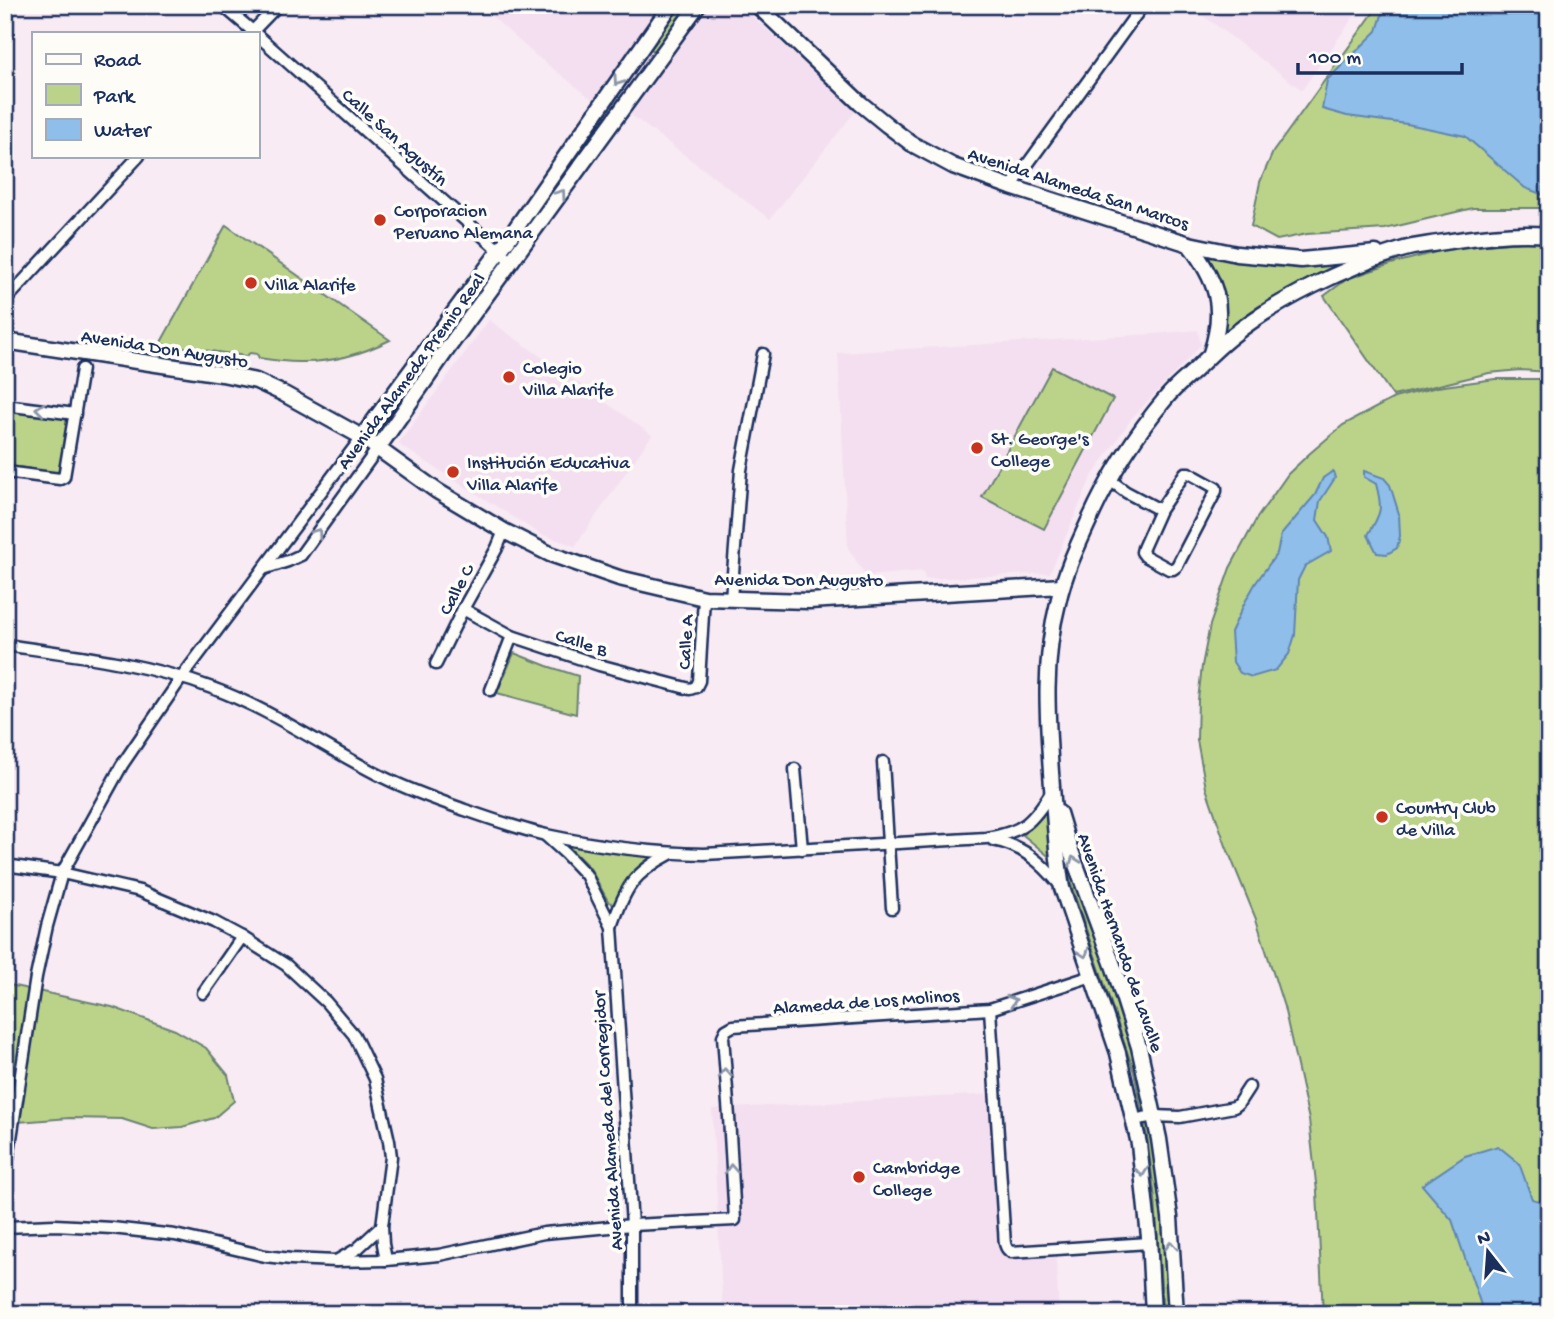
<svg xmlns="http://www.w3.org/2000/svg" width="1554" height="1319" font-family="'Gochi Hand',sans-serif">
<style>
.built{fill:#f4dff0}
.green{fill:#bbd389;stroke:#6b8174;stroke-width:2}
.water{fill:#8ebee9;stroke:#6085b1;stroke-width:2}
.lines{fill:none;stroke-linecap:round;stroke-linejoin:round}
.street-casing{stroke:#1b2f5e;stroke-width:15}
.secondary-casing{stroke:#1b2f5e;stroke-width:19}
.street{stroke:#fdfcf7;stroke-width:10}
.secondary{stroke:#fdfcf7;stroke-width:14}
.oneway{stroke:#8c96aa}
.poi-dot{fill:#c8321e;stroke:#fdfcf7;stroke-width:2.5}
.labels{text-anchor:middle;stroke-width:7;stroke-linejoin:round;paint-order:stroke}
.street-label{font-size:19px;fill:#1b2f5e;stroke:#fdfcf7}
.poi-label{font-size:19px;fill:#1b2f5e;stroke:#fdfcf7;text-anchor:start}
</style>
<rect width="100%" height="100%" fill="#f8ebf3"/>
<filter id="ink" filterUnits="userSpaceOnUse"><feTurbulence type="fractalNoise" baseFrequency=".0143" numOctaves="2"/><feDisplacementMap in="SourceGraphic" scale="14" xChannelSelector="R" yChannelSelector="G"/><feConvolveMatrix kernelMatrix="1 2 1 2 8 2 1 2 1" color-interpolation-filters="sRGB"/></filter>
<g filter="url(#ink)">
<g class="built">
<polygon points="479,5 739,5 857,109 770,219 603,94 592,99 534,54"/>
<polygon points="1189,5 1362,5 1302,90"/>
<polygon points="489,320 652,435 575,546 540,534 398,444"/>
<polygon points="1198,330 1201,345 1132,418 1091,478 1050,573 925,579 923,571 866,576 848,548 838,353 1154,334"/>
<polygon points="996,1094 1008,1249 1055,1245 1059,1314 723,1314 712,1109"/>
</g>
<g class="green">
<polygon points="681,5 691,5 657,53 651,49"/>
<polygon points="1379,5 1549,5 1549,208 1473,208 1385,229 1307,234 1277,240 1251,226 1260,182 1273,152"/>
<polygon points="598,124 605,128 524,239 517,235"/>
<path d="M226,225L390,340C362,354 330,363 298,362C285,362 272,360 259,358L257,354L250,353L246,356L160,344Z"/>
<polygon points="1533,241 1549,243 1549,372 1520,370 1489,373 1393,396 1324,296 1347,279 1391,264 1451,248"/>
<path d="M1207,254L1349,261L1275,298L1241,321L1230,333H1225L1224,332C1229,305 1220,277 1207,254Z"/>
<polygon points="1052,367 1113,399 1044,529 982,497"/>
<polygon points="1495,379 1549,379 1549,1314 1323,1314 1317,1192 1309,1120 1284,1007 1256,919 1226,846 1206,788 1197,740 1198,700 1202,666 1210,625 1230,568 1257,518 1288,474 1309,454 1343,425 1394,398 1437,387"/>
<polygon points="5,409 63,417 66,418 69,423 61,471 57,473 5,465"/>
<polygon points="514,653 547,666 578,676 576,714 497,693"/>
<polygon points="1050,809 1052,859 1023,835"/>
<polygon points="565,843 653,855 637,869 622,887 614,905 608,901 590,868"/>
<polygon points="1068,858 1137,1057 1165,1206 1171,1314 1163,1314 1155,1198 1147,1137 1134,1072 1071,884"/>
<polygon points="5,984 112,1007 175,1030 206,1048 228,1075 234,1101 214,1118 182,1127 153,1129 122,1119 70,1118 5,1123"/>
</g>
<g class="water">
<polygon points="1385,5 1549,5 1549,197 1525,188 1465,136 1407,124 1347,116 1322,109 1327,80 1377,31"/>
<polygon points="1333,471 1335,478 1320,501 1317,520 1328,537 1331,551 1305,566 1298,580 1295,635 1289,654 1276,670 1252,677 1240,673 1233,662 1231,632 1245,602 1255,584 1277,553 1281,535 1315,495 1323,478"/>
<path d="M1364,471L1384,478L1390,485L1399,514L1400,536L1397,548L1387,554L1377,553L1368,535C1381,513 1383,510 1376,484L1364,477Z"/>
<polygon points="1498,1146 1519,1163 1532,1199 1549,1204 1549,1314 1484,1314 1452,1220 1422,1185 1465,1156"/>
</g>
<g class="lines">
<g class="street-casing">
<g id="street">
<polyline points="222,5 255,33"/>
<polyline points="251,33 278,5"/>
<polyline points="257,35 512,262"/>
<polyline points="1011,187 1143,5"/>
<polyline points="5,301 139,156"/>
<polyline points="5,405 75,414"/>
<polyline points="5,472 60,479 64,477 82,369"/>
<polyline points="1110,480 1126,492 1160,510 1185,473 1189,473 1216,488 1216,491 1177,566 1173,569 1169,569 1145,556 1142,552 1143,548 1160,510"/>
<polyline points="263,569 288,561 301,555 378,448"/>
<polyline points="731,599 741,470 763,354"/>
<polyline points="463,609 512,636 599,665 690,689 696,687 699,681 704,598"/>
<path d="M5,645C75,655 146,663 212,688C270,709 322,746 377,774C405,789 435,799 465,810C492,819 519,829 546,835C598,846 651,853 704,854L986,838C1023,832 1032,823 1052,791"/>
<polyline points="436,664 463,609 497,548 504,531"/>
<polyline points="491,690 512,636"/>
<polyline points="883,762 892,908"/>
<polyline points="795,769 802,849"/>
<polyline points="545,835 566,854 586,875 612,927 632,1225 632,1314"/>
<path d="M993,840C1022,845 1042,863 1060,885"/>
<polyline points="5,865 62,873 140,891 214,922 242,937 286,965 326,1002 354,1035 375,1079 389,1141 391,1157 382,1226 383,1244 386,1260"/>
<path d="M612,927C625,888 633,873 670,854"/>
<polyline points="203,993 242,937"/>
<path d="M990,1009L1004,1230C1005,1238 1003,1248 1011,1252L1149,1243"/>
<polyline points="1133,1120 1154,1116 1180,1117 1234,1107 1238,1104 1249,1087"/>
<polyline points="5,1177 36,977 47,926 62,873 122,765 182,677 362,437"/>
<polyline points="5,1227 55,1225 112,1228 175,1235 265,1256 291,1259 336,1261 386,1260 439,1255 544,1233 632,1225 735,1220 729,1117 723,1036 726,1030 733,1026 990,1009 1092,976"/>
<polyline points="336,1261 357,1249 382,1226"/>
</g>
</g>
<g class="secondary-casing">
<g id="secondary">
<polyline points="757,5 860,103 887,125 912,144 953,166 1011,187 1189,244 1237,254 1301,260 1376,253"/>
<path d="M1189,244C1217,281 1226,307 1211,353"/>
<polyline points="5,341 222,374 256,381 284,394 362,437 437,491 504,531 550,554 619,578 704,598 809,601 1062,586"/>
<polyline points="362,437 509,238 671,5"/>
<polyline points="378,448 448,348 698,5"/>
<polyline points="1059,813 1068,843 1114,968 1139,1047 1159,1139 1170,1217 1176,1314"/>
<path d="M1153,1314L1149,1237L1139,1144L1118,1053L1062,888C1056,854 1055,821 1052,787C1048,726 1042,664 1058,603C1064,575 1076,549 1088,523C1108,478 1134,436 1166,398C1174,388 1184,380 1193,372C1205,360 1218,347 1232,336C1275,301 1348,266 1401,250C1413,246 1426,245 1438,243C1475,237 1511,232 1549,235"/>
</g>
</g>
<use href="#street" class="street"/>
<use href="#secondary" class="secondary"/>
</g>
<defs><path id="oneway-chevron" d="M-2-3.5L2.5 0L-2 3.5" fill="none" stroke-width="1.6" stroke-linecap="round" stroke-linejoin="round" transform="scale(1.75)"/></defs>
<g class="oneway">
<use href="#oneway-chevron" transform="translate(618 81) rotate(125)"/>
<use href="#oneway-chevron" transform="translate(561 194) rotate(-54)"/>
<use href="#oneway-chevron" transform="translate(40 409) rotate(-173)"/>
<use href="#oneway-chevron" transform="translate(317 533) rotate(-54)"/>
<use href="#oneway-chevron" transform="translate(1074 861) rotate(-110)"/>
<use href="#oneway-chevron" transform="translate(1084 953) rotate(71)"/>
<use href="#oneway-chevron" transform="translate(1012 1001) rotate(-18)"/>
<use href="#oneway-chevron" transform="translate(725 1073) rotate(-94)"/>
<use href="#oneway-chevron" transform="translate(731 1169) rotate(-93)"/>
<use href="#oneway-chevron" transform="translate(1142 1172) rotate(84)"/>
<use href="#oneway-chevron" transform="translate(1171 1246) rotate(-93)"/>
</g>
</g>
<g class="poi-dot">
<circle cx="380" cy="220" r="7"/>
<circle cx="251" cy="283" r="7"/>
<circle cx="509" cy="377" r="7"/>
<circle cx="977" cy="448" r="7"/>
<circle cx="453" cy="472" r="7"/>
<circle cx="1382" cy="817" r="7"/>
<circle cx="859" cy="1177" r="7"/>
</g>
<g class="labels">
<g class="street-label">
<text transform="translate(396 136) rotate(42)" y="7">Calle San Agustín</text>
<text transform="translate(1079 187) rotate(18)" y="7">Avenida Alameda San Marcos</text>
<text transform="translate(165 347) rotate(9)" y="7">Avenida Don Augusto</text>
<text transform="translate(410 370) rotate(-54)" y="7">Avenida Alameda Premio Real</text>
<text x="799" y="585">Avenida Don Augusto</text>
<text transform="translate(455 589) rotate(-62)" y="7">Calle C</text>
<text transform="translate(582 641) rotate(18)" y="7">Calle B</text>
<text transform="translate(684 642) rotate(-87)" y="7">Calle A</text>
<text transform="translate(1122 942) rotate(71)" y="7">Avenida Hernando de Lavalle</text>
<text transform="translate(866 1000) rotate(-4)" y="7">Alameda de Los Molinos</text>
<text transform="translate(606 1121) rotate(-94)" y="7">Avenida Alameda del Corregidor</text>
</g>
<g class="poi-label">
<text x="394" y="216">Corporacion<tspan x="394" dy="22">Peruano Alemana</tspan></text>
<text x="265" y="290">Villa Alarife</text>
<text x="523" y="373">Colegio<tspan x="523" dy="22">Villa Alarife</tspan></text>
<text x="991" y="444">St. George's<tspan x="991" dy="22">College</tspan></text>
<text x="467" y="468">Institución Educativa<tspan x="467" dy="22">Villa Alarife</tspan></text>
<text x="1396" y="813">Country Club<tspan x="1396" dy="22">de Villa</tspan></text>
<text x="873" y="1173">Cambridge<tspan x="873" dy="22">College</tspan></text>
</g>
</g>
<rect width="1554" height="1319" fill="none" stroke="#fdfcf7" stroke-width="28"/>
<rect x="14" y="14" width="1526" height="1291" fill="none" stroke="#1b2f5e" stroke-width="2.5" filter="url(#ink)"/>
<rect x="32" y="32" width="228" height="126" fill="#fdfcf7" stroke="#a3aaba" stroke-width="2"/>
<rect x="46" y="54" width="35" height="10" fill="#fdfcf7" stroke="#a3aaba" stroke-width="2"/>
<text x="94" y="66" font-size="21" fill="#1b2f5e">Road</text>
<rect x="46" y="84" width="35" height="21" fill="#bbd389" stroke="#a3aaba" stroke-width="2"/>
<text x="94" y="102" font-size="21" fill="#1b2f5e">Park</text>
<rect x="46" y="119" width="35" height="21" fill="#8ebee9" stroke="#a3aaba" stroke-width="2"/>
<text x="94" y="136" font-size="21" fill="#1b2f5e">Water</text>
<g transform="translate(1488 1252) rotate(343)" stroke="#fdfcf7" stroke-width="5" paint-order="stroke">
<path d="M0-5L12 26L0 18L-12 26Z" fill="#1b2f5e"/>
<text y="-10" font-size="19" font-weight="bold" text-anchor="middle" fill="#1b2f5e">N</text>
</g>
<path d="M1298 63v10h164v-10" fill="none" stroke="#1b2f5e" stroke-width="3.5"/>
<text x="1309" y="63" font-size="21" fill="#1b2f5e" stroke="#fdfcf7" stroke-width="5" paint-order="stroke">100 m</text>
</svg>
